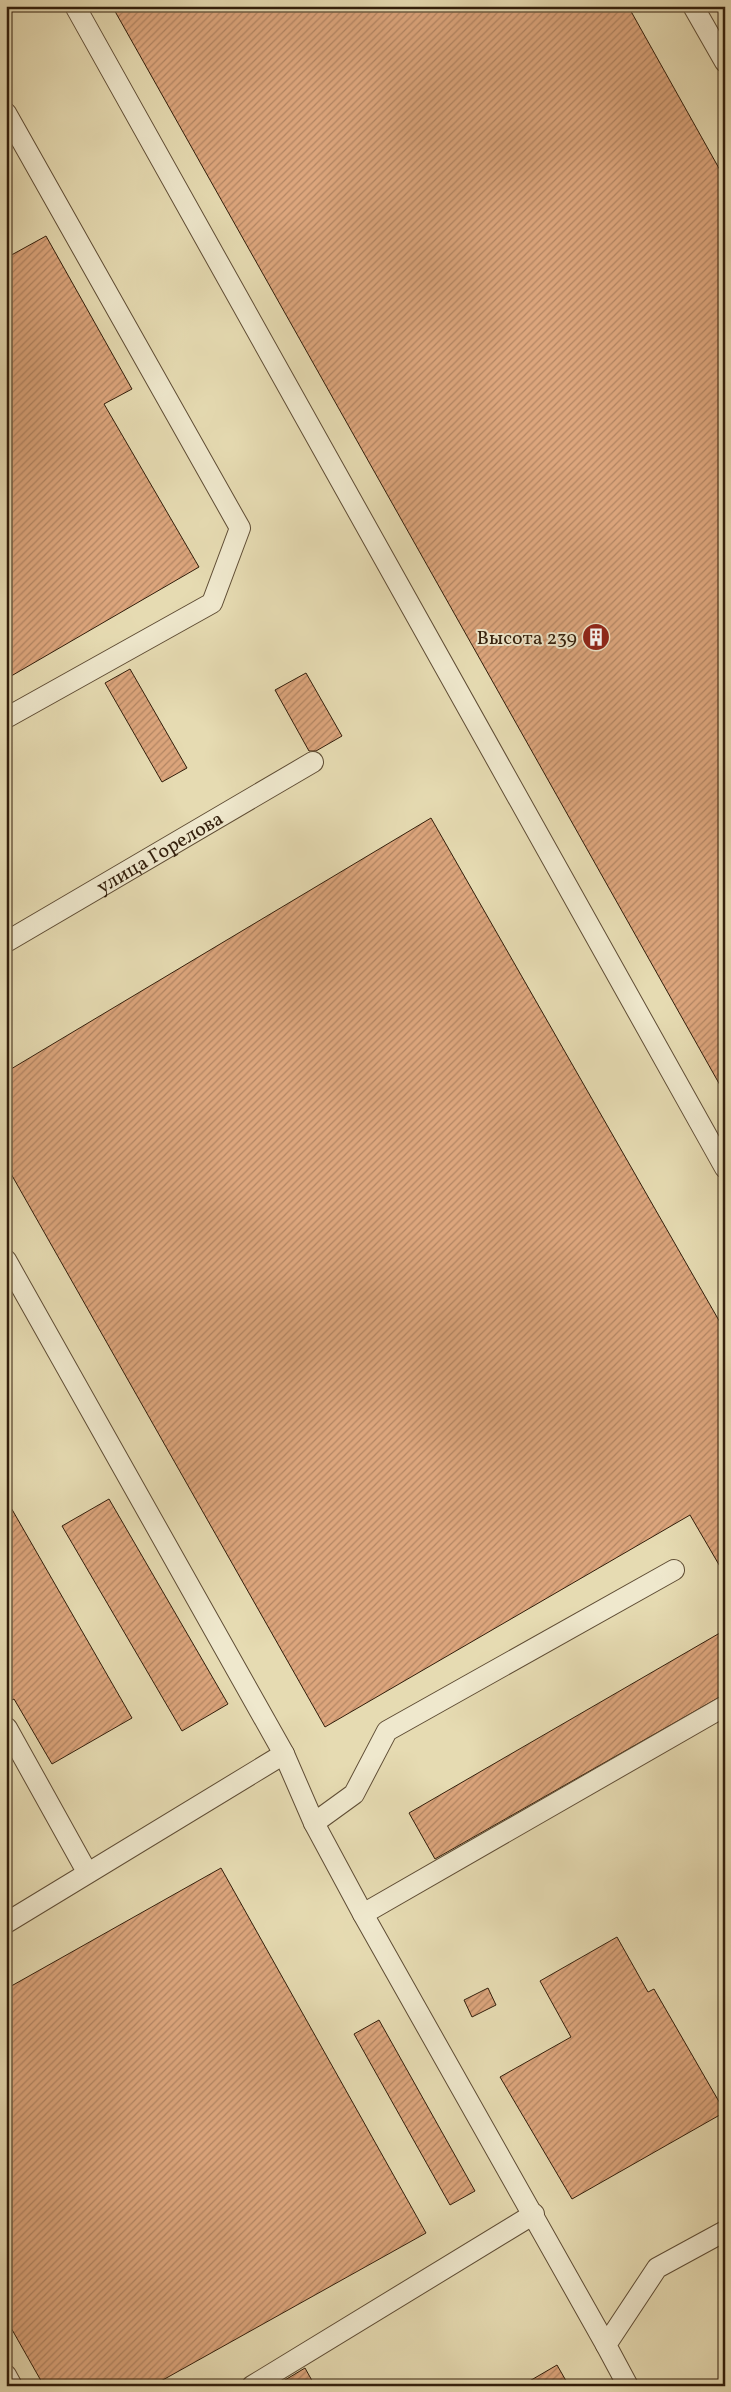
<svg xmlns="http://www.w3.org/2000/svg" width="731" height="2392" font-family="Vollkorn,serif">
<style>
.building{fill:url(#building-hatch);stroke:#321e0b}
.lines{fill:none;stroke-linecap:round;stroke-linejoin:round}
.minor-casing{stroke:#5f4d35;stroke-width:22}
.minor{stroke:#efe8cd;stroke-width:20}
.labels{text-anchor:middle;stroke-width:4;stroke-linejoin:round;paint-order:stroke}
.poi-label{font-size:20px;fill:#321e0b;stroke:#efe8cd;text-anchor:end}
.street-label{font-size:20px;fill:#321e0b;stroke:#efe8cd}
</style>
<defs>
<pattern id="building-hatch" width="6" height="6" patternUnits="userSpaceOnUse" patternTransform="scale(1.25)"><rect width="6" height="6" fill="#dca57c"/><path d="M-1 1l2-2M0 6l6-6M5 7l2-2" fill="none" stroke="#b38664"/></pattern>
</defs>
<rect width="100%" height="100%" fill="#e6dbb2"/>
<filter id="stains"><feTurbulence type="fractalNoise" baseFrequency=".004" numOctaves="4"/><feColorMatrix values="0 0 0 0 .2 0 0 0 0 .09 0 0 0 0 .02 0 0 0 .5 -.17"/></filter>
<radialGradient id="worn" r=".72"><stop offset=".6" stop-color="#630" stop-opacity="0"/><stop offset="1" stop-color="#630" stop-opacity=".3"/></radialGradient>
<g class="building">
<polygon points="112,6 628,6 725,179 725,1094"/>
<polygon points="46,236 132,389 104,404 199,567 6,679 6,258"/>
<polygon points="130,669 187,768 162,782 105,683"/>
<polygon points="306,673 342,736 316,751 309,751 275,690"/>
<polygon points="431,818 725,1331 725,1575 690,1515 325,1727 6,1165 6,1072"/>
<polygon points="6,1499 132,1718 52,1764 14,1699 6,1703"/>
<polygon points="109,1499 228,1704 182,1731 62,1526"/>
<polygon points="725,1630 725,1694 435,1859 409,1813"/>
<polygon points="221,1868 426,2233 152,2386 44,2386 6,2319 6,1989"/>
<polygon points="617,1937 648,1992 654,1989 725,2112 572,2199 500,2077 571,2037 540,1981"/>
<polygon points="488,1988 496,2005 472,2017 464,2000"/>
<polygon points="379,2020 475,2191 450,2205 354,2034"/>
<polygon points="557,2365 569,2386 521,2386"/>
<polygon points="305,2368 315,2386 275,2386"/>
</g>
<g class="lines">
<g class="minor-casing">
<g id="minor">
<polyline points="75,6 725,1168"/>
<polyline points="693,6 725,62"/>
<polyline points="6,113 240,528 212,603 6,718"/>
<path id="s1" d="M6,942L313,762"/>
<polyline points="6,1260 284,1754 314,1823 363,1914 606,2345"/>
<polyline points="7,1728 87,1872"/>
<polyline points="314,1823 354,1794 387,1731 674,1570"/>
<polyline points="363,1914 725,1706"/>
<polyline points="6,1923 284,1754"/>
<polyline points="6,2375 12,2386"/>
<polyline points="252,2386 534,2214"/>
<polyline points="628,2386 606,2345 657,2268 725,2231"/>
</g>
</g>
<use href="#minor" class="minor"/>
</g>
<defs>
<g id="building-disc" transform="scale(1.4375)"><circle r="9.5" fill="#8f2418" stroke="#efe8cd"/><path d="M-4-6H4V6H1V3H-1V6H-4ZM-2.5-4.3h1.7v1.8h-1.7ZM.8-4.3h1.7v1.8H.8ZM-2.5-1h1.7V.8h-1.7ZM.8-1h1.7V.8H.8Z" fill="#fff"/></g>
</defs>
<g fill-rule="evenodd">
<use href="#building-disc" x="596" y="637"/>
</g>
<g class="labels">
<g class="poi-label">
<text x="577" y="644">Высота 239</text>
</g>
<g class="street-label">
<text dy="7" stroke="none"><textPath href="#s1" startOffset="178">улица Горелова</textPath></text>
</g>
</g>
<rect width="731" height="2392" fill="none" stroke="#e6dbb2" stroke-width="25"/>
<rect x="8" y="8" width="716" height="2377" fill="none" stroke="#321e0b" stroke-width="2.5"/>
<rect x="12" y="12" width="706" height="2367" fill="none" stroke="#321e0b"/>
<rect width="100%" height="100%" filter="url(#stains)"/>
<rect width="100%" height="100%" fill="url(#worn)"/>
</svg>
